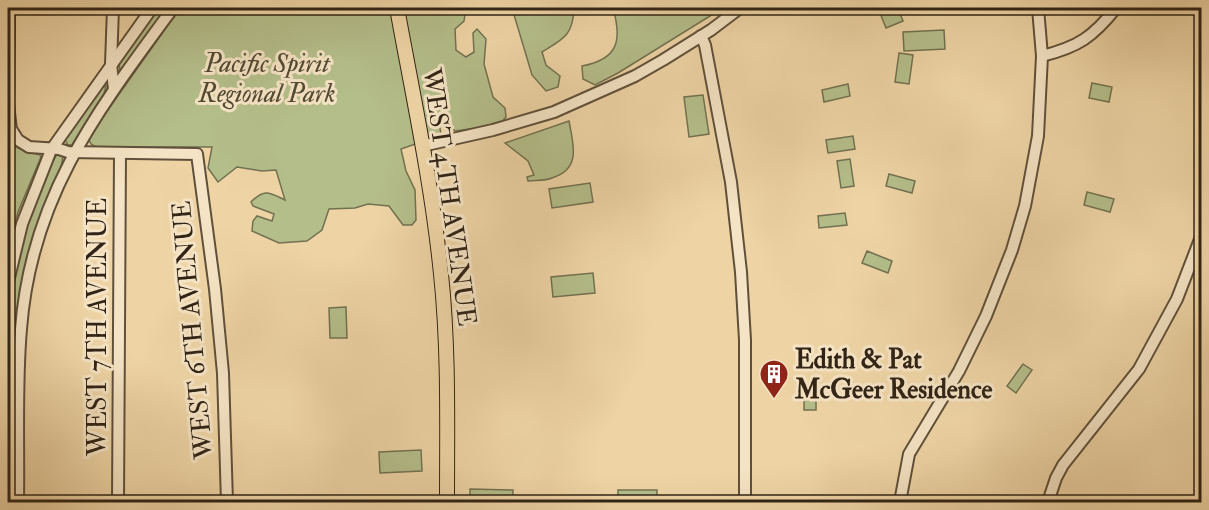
<svg xmlns="http://www.w3.org/2000/svg" width="1209" height="510" font-family="'IM FELL Double Pica',serif">
<style>
.green{fill:#b4be8a;stroke:#727150;stroke-width:1.5}
.lines{fill:none;stroke-linecap:round;stroke-linejoin:round}
.minor-casing{stroke:#60503a;stroke-width:14}
.major-casing{stroke:#312416;stroke-width:16}
.minor{stroke:#f4e3c4;stroke-width:10}
.major{stroke:#eed4a5;stroke-width:14}
.labels{text-anchor:middle;stroke-width:6;stroke-linejoin:round;paint-order:stroke}
.park-label{font-size:26px;font-style:italic;fill:#524a33;stroke:#f4e3c4}
.street-label{font-size:26px;fill:#312416;stroke:#f4e3c4}
.poi-label{font-size:26px;font-weight:bold;fill:#312416;stroke:#f4e3c4;text-anchor:start}
</style>
<rect width="100%" height="100%" fill="#eed4a5"/>
<filter id="stains"><feTurbulence type="fractalNoise" baseFrequency=".00333" numOctaves="4"/><feColorMatrix values="0 0 0 0 .2 0 0 0 0 .09 0 0 0 0 .02 0 0 0 .5 -.17"/></filter>
<radialGradient id="worn" r=".72"><stop offset=".6" stop-color="#630" stop-opacity="0"/><stop offset="1" stop-color="#630" stop-opacity=".3"/></radialGradient>
<g class="green">
<polygon points="158,8 168,8 120,71 119,62"/>
<path d="M180,8H466L464,21L455,29L456,50L466,57L474,52L473,33L477,29L486,39L484,64L493,97L505,108L506,117L499,125L455,131L438,115L441,135L401,149L406,171L415,190L416,220L412,225H403L389,206L368,204L355,208L329,209L322,230L307,241L279,243L252,231L253,221L257,216L272,221L274,214L253,206L251,202C265,188 270,193 285,200L276,170L262,171L237,167L218,182L208,168L212,147H96L91,144L88,138Z"/>
<path d="M512,8H574C573,36 563,39 542,52L546,65L560,76L558,87L546,91L532,75Z"/>
<path d="M613,8H723L618,73L595,85L583,79L582,66C619,59 622,40 613,8Z"/>
<polygon points="878,8 898,8 903,21 886,28"/>
<polygon points="944,30 945,49 904,51 903,32"/>
<polygon points="899,53 913,55 909,84 895,82"/>
<polygon points="1092,83 1112,87 1109,102 1089,98"/>
<polygon points="848,84 850,96 824,102 822,90"/>
<polygon points="106,86 104,94 72,145 68,145 65,140 68,135 100,88"/>
<polygon points="703,95 709,134 689,137 684,97"/>
<path d="M569,121C573,144 582,169 552,178C545,181 535,180 528,181L527,177L534,175L528,161L505,143Z"/>
<polygon points="853,136 855,149 828,153 826,140"/>
<polygon points="8,137 18,148 40,155 41,157 18,212 8,246"/>
<polygon points="59,154 63,157 61,167 37,225 29,251 17,319 13,502 8,502 8,320 12,286 26,225 50,166 56,156"/>
<polygon points="850,159 854,186 841,188 837,161"/>
<polygon points="889,174 915,181 912,193 886,186"/>
<polygon points="590,183 593,202 552,208 549,189"/>
<polygon points="1087,192 1114,199 1110,212 1084,205"/>
<polygon points="845,213 847,225 819,228 818,216"/>
<polygon points="867,251 892,261 888,273 862,263"/>
<polygon points="593,273 595,293 553,297 551,277"/>
<polygon points="346,307 347,338 330,338 329,308"/>
<polygon points="1023,364 1032,370 1016,393 1007,386"/>
<rect x="804" y="383" width="12" height="27"/>
<polygon points="421,450 422,471 380,473 379,452"/>
<polygon points="470,489 513,490 513,502 470,502"/>
<rect x="618" y="490" width="39" height="12"/>
</g>
<g class="lines">
<g class="minor-casing">
<g id="minor">
<polyline points="9,8 8,104 11,129 18,140 29,147 59,149 68,152 197,154 215,289 223,373 227,502"/>
<polyline points="113,8 111,64 114,89"/>
<polyline points="701,36 705,45 731,182 741,272 745,340 745,502"/>
<path d="M1042,56C1078,47 1093,37 1116,8"/>
<polyline points="422,146 493,130 554,112 635,76 663,60 711,30 740,8"/>
<polyline points="8,282 22,224 51,150 152,8"/>
<path d="M18,502C19,445 16,386 21,329C31,196 98,110 173,8"/>
<polyline points="118,502 120,153"/>
<polyline points="900,502 909,454 959,371 986,316 1012,250 1025,206 1038,136 1042,56 1038,8"/>
<polyline points="1048,502 1056,478 1063,465 1139,369 1177,299 1202,234"/>
</g>
</g>
<g class="major-casing">
<path id="major" d="M397,8C413,96 432,184 441,274C449,350 447,426 447,502"/>
</g>
<use href="#minor" class="minor"/>
<use href="#major" class="major"/>
</g>
<defs>
<g id="building-pin" transform="scale(1.5)"><path d="M0 17L-7.5 6A9.5 9.5 0 1 1 7.5 6Z" fill="#8f2418" stroke="#f4e3c4"/><path d="M-4-6H4V6H1V3H-1V6H-4ZM-2.5-4.3h1.7v1.8h-1.7ZM.8-4.3h1.7v1.8H.8ZM-2.5-1h1.7V.8h-1.7ZM.8-1h1.7V.8H.8Z" fill="#fff"/></g>
</defs>
<g fill-rule="evenodd">
<use href="#building-pin" x="774" y="374"/>
</g>
<g class="labels">
<g class="park-label">
<text x="267" y="72">Pacific Spirit<tspan x="267" dy="30">Regional Park</tspan></text>
</g>
<g class="street-label">
<text transform="translate(450 197) rotate(82)" y="9">WEST 4TH AVENUE</text>
<text transform="translate(97 327) rotate(-90)" y="9">WEST 7TH AVENUE</text>
<text transform="translate(192 330) rotate(-95)" y="9">WEST 6TH AVENUE</text>
</g>
<g class="poi-label">
<text x="795" y="368">Edith &amp; Pat<tspan x="795" dy="30">McGeer Residence</tspan></text>
</g>
</g>
<rect width="1209" height="510" fill="none" stroke="#eed4a5" stroke-width="30"/>
<rect x="9" y="9" width="1191" height="492" fill="none" stroke="#312416" stroke-width="3"/>
<rect x="15" y="15" width="1179" height="480" fill="none" stroke="#312416" stroke-width="1.5"/>
<rect width="100%" height="100%" filter="url(#stains)"/>
<rect width="100%" height="100%" fill="url(#worn)"/>
</svg>
